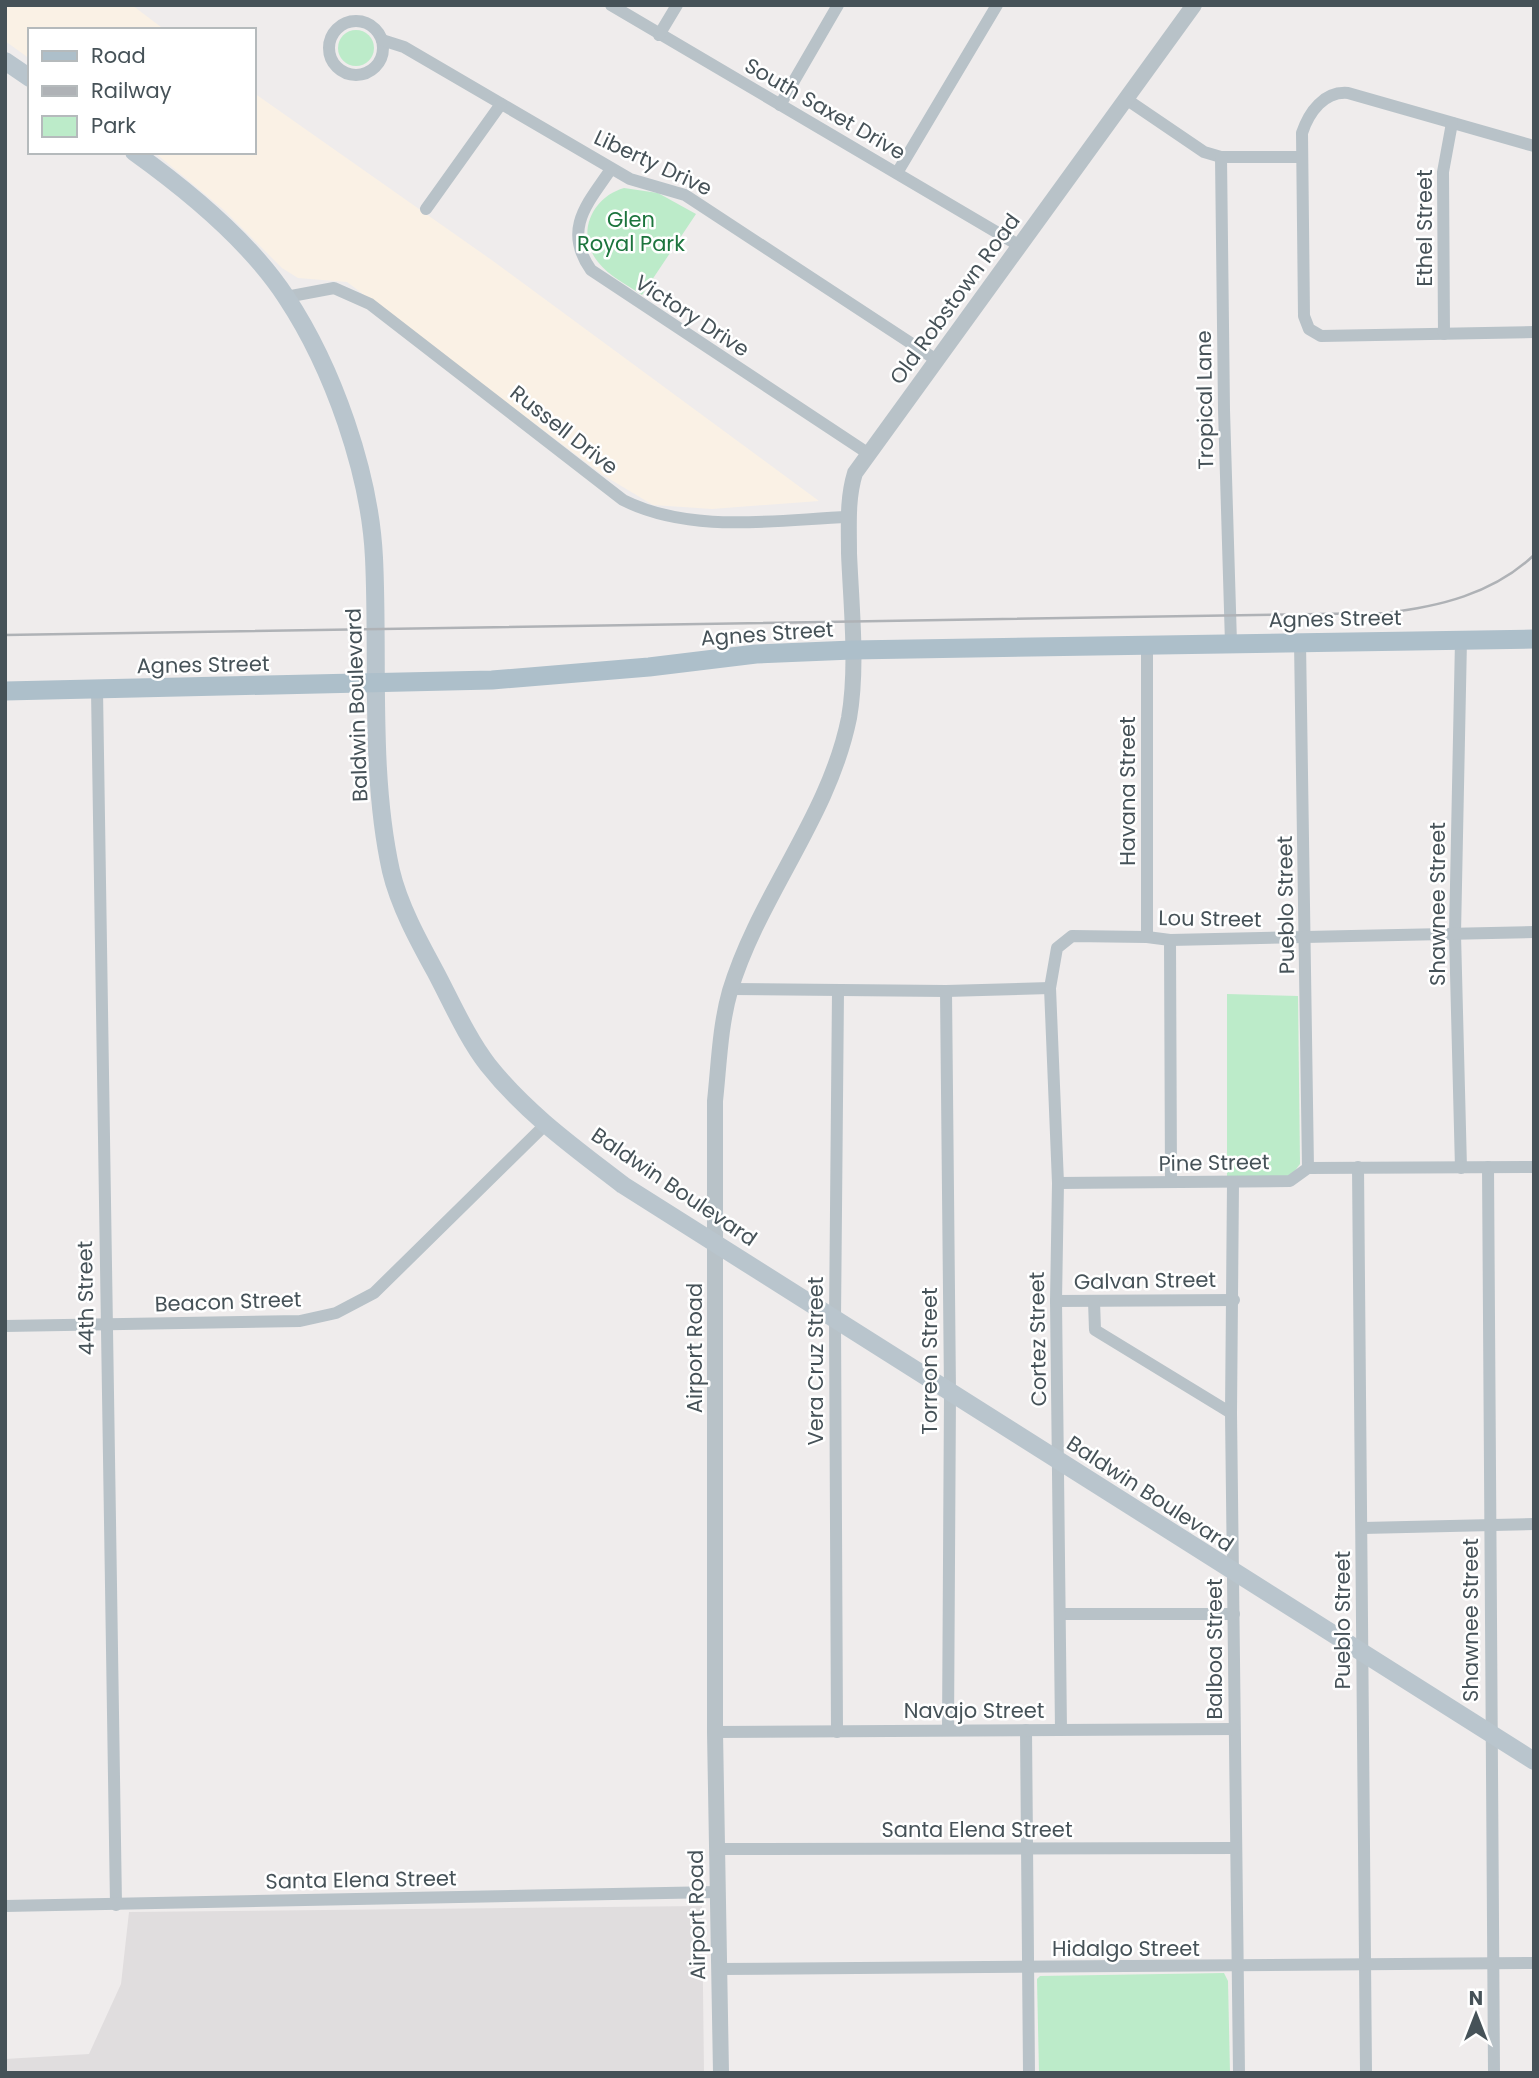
<svg xmlns="http://www.w3.org/2000/svg" width="1539" height="2078" font-family="Poppins,sans-serif">
<style>
.commercial{fill:#faf1e5}
.education{fill:#e0ddde}
.green{fill:#bcebc9}
.lines{fill:none;stroke-linecap:round;stroke-linejoin:round}
.minor{stroke:#b8c2c8;stroke-width:12}
.tertiary{stroke:#b8c2c8;stroke-width:16}
.secondary{stroke:#b9c5cd;stroke-width:18}
.primary{stroke:#adbfca;stroke-width:19}
.rail{stroke:#afb2b6;stroke-width:2.5}
.labels{text-anchor:middle;stroke-width:5;stroke-linejoin:round;paint-order:stroke}
.street-label{font-size:21px;fill:#465258;stroke:#fff}
.park-label{font-size:21px;fill:#1c743d;stroke:#fff}
</style>
<rect width="100%" height="100%" fill="#efecec"/>
<g class="commercial">
<polygon points="5,5 132,5 165,30 30,30 30,59 5,41"/>
<polygon points="254,93 493,261 819,501 712,509 653,505 603,475 347,282 298,278 282,268 224,210 154,152 254,152"/>
</g>
<polygon class="education" points="702,1906 704,2073 5,2073 5,2059 89,2054 121,1984 129,1912"/>
<g class="green">
<circle cx="356" cy="48" r="18"/>
<path d="M624,188L658,193L696,214L642,295C627,285 609,276 598,262C575,234 592,197 624,188Z"/>
<polygon points="1227,994 1298,996 1300,1164 1291,1176 1227,1177"/>
<polygon points="1224,1973 1228,1981 1230,2073 1039,2073 1037,1979 1040,1976"/>
</g>
<g class="lines">
<g class="minor">
<polyline points="611,5 1020,246"/>
<circle cx="356" cy="48" r="27"/>
<polyline points="659,35 677,5"/>
<polyline points="382,40 404,47 630,179 685,195 935,359"/>
<polyline points="1126,99 1204,152 1221,157 1302,157"/>
<polyline points="780,105 838,5"/>
<path d="M1534,146L1348,93C1324,91 1309,112 1302,133L1304,316L1309,329L1321,336L1534,332"/>
<polyline points="1221,157 1224,410 1231,643"/>
<path d="M611,169C588,203 562,229 591,270L869,454"/>
<polyline points="897,173 997,5"/>
<polyline points="426,209 501,104"/>
<path d="M286,297L334,288L370,304L623,500C691,534 774,520 848,517"/>
<polyline points="1444,334 1443,172 1452,123"/>
<polyline points="1300,642 1308,1168"/>
<polyline points="97,690 116,1905"/>
<polyline points="1147,937 1147,645"/>
<polyline points="1170,940 1171,1182"/>
<polyline points="731,989 946,991 1050,988"/>
<polyline points="946,991 950,1392 948,1730"/>
<polyline points="1358,1167 1366,2073"/>
<polyline points="1488,1167 1494,2073"/>
<polyline points="1461,1168 1455,934 1461,640"/>
<polyline points="1058,1183 1290,1181 1308,1168 1534,1167"/>
<polyline points="1233,1183 1231,1413 1239,2073"/>
<polyline points="1056,1301 1234,1300"/>
<polyline points="1094,1301 1095,1330 1231,1413"/>
<polyline points="5,1326 300,1321 336,1313 374,1293 545,1125"/>
<polyline points="1363,1528 1534,1524"/>
<polyline points="1060,1614 1234,1614"/>
<polyline points="1026,1730 1029,2073"/>
<polyline points="1061,1730 1056,1301 1058,1183 1050,988 1057,948 1072,936 1147,937 1170,940 1534,932"/>
<polyline points="715,1732 1234,1729"/>
<polyline points="837,1732 835,1319 838,991"/>
<polyline points="717,1849 1236,1848"/>
<polyline points="5,1906 718,1892"/>
<polyline points="718,1969 1534,1963"/>
</g>
<path class="tertiary" d="M721,2073L715,1732V1101C719,1064 720,1026 730,991C759,895 829,817 849,718C858,667 851,604 849,553C849,525 847,499 855,473L1194,5"/>
<g class="secondary">
<polyline points="5,61 30,78"/>
<path d="M134,152C187,190 250,242 286,297C333,368 370,473 374,558C379,660 369,772 391,871C399,905 418,940 435,971C451,1001 467,1038 488,1065C526,1113 575,1148 623,1185L1534,1761"/>
</g>
<polyline class="primary" points="5,691 492,680 649,667 756,654 852,650 1534,639"/>
<path class="rail" d="M5,635L1384,613C1438,607 1493,594 1534,555"/>
</g>
<g class="labels">
<g class="street-label">
<text transform="translate(825 109) rotate(30)" y="7">South Saxet Drive</text>
<text transform="translate(653 163) rotate(25)" y="7">Liberty Drive</text>
<text transform="translate(1425 228) rotate(-90)" y="7">Ethel Street</text>
<text transform="translate(955 299) rotate(-54)" y="7">Old Robstown Road</text>
<text transform="translate(692 316) rotate(33)" y="7">Victory Drive</text>
<text transform="translate(1205 400) rotate(-91)" y="7">Tropical Lane</text>
<text transform="translate(564 430) rotate(38)" y="7">Russell Drive</text>
<text transform="translate(1335 619) rotate(-1)" y="7">Agnes Street</text>
<text transform="translate(767 634) rotate(-4)" y="7">Agnes Street</text>
<text transform="translate(203 665) rotate(-1)" y="7">Agnes Street</text>
<text transform="translate(357 705) rotate(-92)" y="7">Baldwin Boulevard</text>
<text transform="translate(1128 791) rotate(-90)" y="7">Havana Street</text>
<text transform="translate(1438 904) rotate(-90)" y="7">Shawnee Street</text>
<text transform="translate(1286 905) rotate(-91)" y="7">Pueblo Street</text>
<text transform="translate(1210 919) rotate(1)" y="7">Lou Street</text>
<text transform="translate(1214 1163) rotate(-1)" y="7">Pine Street</text>
<text transform="translate(674 1187) rotate(34)" y="7">Baldwin Boulevard</text>
<text transform="translate(1145 1281) rotate(-1)" y="7">Galvan Street</text>
<text transform="translate(86 1298) rotate(-91)" y="7">44th Street</text>
<text transform="translate(228 1302) rotate(-2)" y="7">Beacon Street</text>
<text transform="translate(1038 1339) rotate(-91)" y="7">Cortez Street</text>
<text transform="translate(695 1348) rotate(-90)" y="7">Airport Road</text>
<text transform="translate(816 1361) rotate(-90)" y="7">Vera Cruz Street</text>
<text transform="translate(930 1361) rotate(-90)" y="7">Torreon Street</text>
<text transform="translate(1150 1494) rotate(33)" y="7">Baldwin Boulevard</text>
<text transform="translate(1343 1620) rotate(-90)" y="7">Pueblo Street</text>
<text transform="translate(1471 1620) rotate(-90)" y="7">Shawnee Street</text>
<text transform="translate(1215 1649) rotate(-90)" y="7">Balboa Street</text>
<text x="974" y="1718">Navajo Street</text>
<text x="977" y="1837">Santa Elena Street</text>
<text transform="translate(361 1880) rotate(-1)" y="7">Santa Elena Street</text>
<text transform="translate(697 1915) rotate(-91)" y="7">Airport Road</text>
<text x="1126" y="1956">Hidalgo Street</text>
</g>
<g class="park-label">
<text x="631" y="227">Glen<tspan x="631" dy="24">Royal Park</tspan></text>
</g>
</g>
<rect width="1539" height="2078" fill="none" stroke="#465258" stroke-width="14"/>
<rect x="28" y="28" width="228" height="126" fill="#ffffff" stroke="#b5babc" stroke-width="2"/>
<rect x="42" y="51" width="35" height="10" fill="#adbfca" stroke="#b5babc" stroke-width="2"/>
<text x="91" y="63" font-size="21" fill="#465258">Road</text>
<rect x="42" y="86" width="35" height="10" fill="#afb2b6" stroke="#b5babc" stroke-width="2"/>
<text x="91" y="98" font-size="21" fill="#465258">Railway</text>
<rect x="42" y="116" width="35" height="21" fill="#bcebc9" stroke="#b5babc" stroke-width="2"/>
<text x="91" y="133" font-size="21" fill="#465258">Park</text>
<g transform="translate(1476 2015)" stroke="#ffffff" stroke-width="5" paint-order="stroke">
<path d="M0-5L12 26L0 18L-12 26Z" fill="#465258"/>
<text y="-10" font-size="19" font-weight="bold" text-anchor="middle" fill="#465258">N</text>
</g>
</svg>
